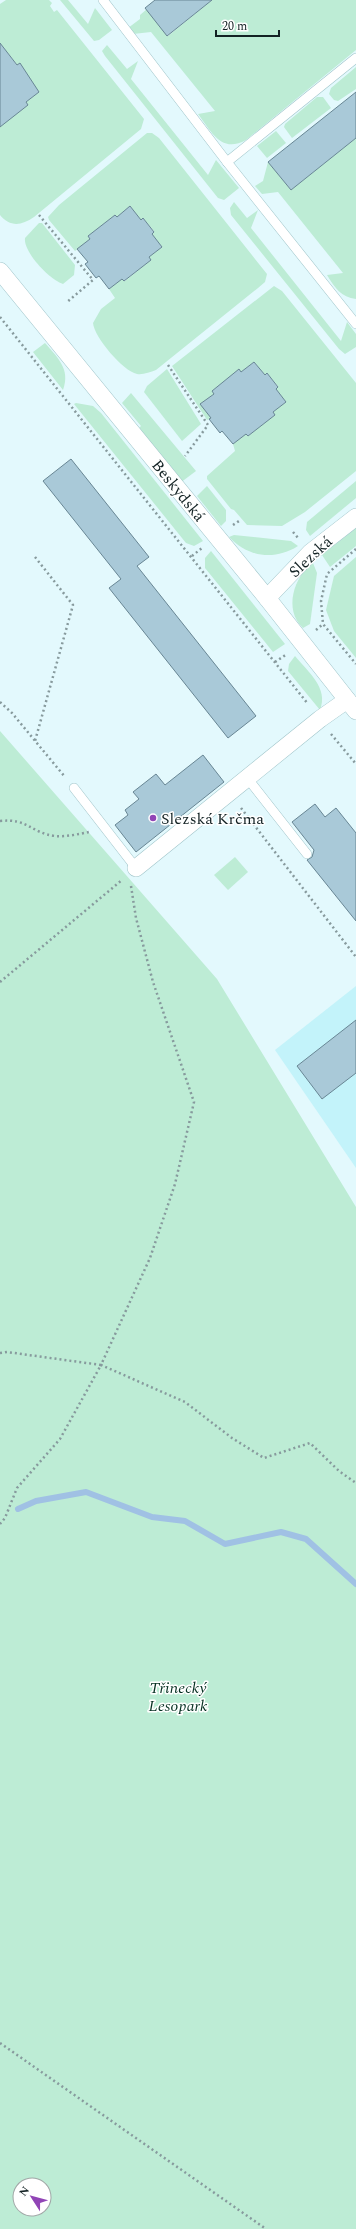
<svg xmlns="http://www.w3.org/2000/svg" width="356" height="2229" font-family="Spectral,serif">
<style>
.built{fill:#c3f3fa}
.green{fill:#bdecd5;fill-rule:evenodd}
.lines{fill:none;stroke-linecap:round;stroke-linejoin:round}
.stream{stroke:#a0c1e4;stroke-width:6}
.building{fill:#a9c9d8;stroke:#688694}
.lane-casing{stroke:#a0c5ca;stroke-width:10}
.street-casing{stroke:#a0c5ca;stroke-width:18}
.path{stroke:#879a9d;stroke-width:2.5;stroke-dasharray:2 3;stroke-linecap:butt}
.lane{stroke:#fff;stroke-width:9}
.street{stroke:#fff;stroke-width:17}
.poi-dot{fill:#9145b6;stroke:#fff;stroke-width:1.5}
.labels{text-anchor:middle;stroke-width:3;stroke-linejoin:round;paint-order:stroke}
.street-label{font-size:16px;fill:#132224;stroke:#fff}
.poi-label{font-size:16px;fill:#132224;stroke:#fff;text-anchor:start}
.park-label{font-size:16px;font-style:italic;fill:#063122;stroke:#fff}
</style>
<rect width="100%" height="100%" fill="#e3f9fd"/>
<polygon class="built" points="356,986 356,1168 275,1050"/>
<g class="green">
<path d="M6,0H49L52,3L50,6L54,12L57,10L144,119L141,129L34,217C21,226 10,227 0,215V126L28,105L26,102L39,92L7,52L0,57V4Z"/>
<polygon points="60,0 68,0 88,24 95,8 112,30 99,40 94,41"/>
<path d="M212,0H356V50L246,140C221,154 211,131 198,114L215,111L151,32L133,34L128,28L140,19V15L147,9L168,36Z"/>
<polygon points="107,45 127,69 138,61 131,79 208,175 216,160 239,188 224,200 218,198 105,56 102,51"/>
<polygon points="356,67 356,89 338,101 334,100 329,94 331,88"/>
<polygon points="317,97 323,97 331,108 292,138 284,127 285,124"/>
<polygon points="276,131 286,143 267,158 257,146"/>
<path d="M147,133H152L159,138L267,274L265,282L258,288L156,370C150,372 143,375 137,374C123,371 94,337 93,323L101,309L115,298L109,289L122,279L125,281L151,260L149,257L162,247L152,234L154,231L143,218L141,220L130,206L117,217L115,215L88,236L90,239L75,251L49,220L48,217L59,205Z"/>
<path d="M356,138V299C341,297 335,288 327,275L343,273L278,192L262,194L255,186L263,181L268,162L291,190Z"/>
<polygon points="234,202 247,218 258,210 251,228 341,341 347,322 356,334 356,347 345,354 339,349 231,215 230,208"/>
<path d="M39,223H42L75,265L74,275L63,284C50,280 23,252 25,238Z"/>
<polygon points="274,286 282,291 356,383 356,471 305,512 282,526 247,525 234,510 231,509 207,479 207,476 235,451 233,444 246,434 248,436 275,415 273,412 286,402 276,389 278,386 267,373 265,375 254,362 241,372 239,370 212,391 214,394 201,404 211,418 207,420 172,366"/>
<path d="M45,343C57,357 71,369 63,390L33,352Z"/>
<polygon points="167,369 201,424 182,441 144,392 147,386"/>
<polygon points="131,393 196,471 180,483 136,431 141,426 122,403"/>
<polygon points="76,403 93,406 101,413 203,541 194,546 186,543 74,404"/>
<polygon points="356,481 356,498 310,536 306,530 307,522"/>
<polygon points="207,486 226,510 226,521 221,526 197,496"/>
<polygon points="356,528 356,546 330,567 322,555"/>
<path d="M234,535L291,541L298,546C274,561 248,557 229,537Z"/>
<polygon points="211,551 285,644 273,652 205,568 205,558"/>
<polygon points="356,557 356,658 334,631 326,610 334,576"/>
<path d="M313,563L317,573L310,624L303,628C283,610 294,576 313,563Z"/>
<path d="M295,656C308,672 329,688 320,710L288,671L289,664Z"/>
<path d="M0,731L217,979L356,1207V2229H0ZM20,2185H44V2209H20Z"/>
<polygon points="235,857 248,872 228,890 214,875"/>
</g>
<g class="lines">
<polyline class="stream" points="18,1509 36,1501 86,1492 152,1517 185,1521 225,1544 281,1532 306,1539 356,1584"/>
</g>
<g class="building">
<polygon points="155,0 212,0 167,36 145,8"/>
<polygon points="0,43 17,65 20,63 39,92 26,102 28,105 0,127"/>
<polygon points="356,92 356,138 291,190 268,162"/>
<polygon points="130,206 141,220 143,218 154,232 152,234 162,247 149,257 151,260 124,281 122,279 109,289 99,276 96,278 85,264 88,262 77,249 90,239 88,236 115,215 117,217"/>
<polygon points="254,362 265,375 267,373 278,387 276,389 286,402 273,412 275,415 248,436 246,434 233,444 222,431 220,433 209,419 211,418 200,404 214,394 212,391 239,369 241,372"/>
<polygon points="71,459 149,557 137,566 256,716 228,738 109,588 121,579 43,481"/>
<polygon points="203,755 224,782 136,852 115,825 128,815 125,810 139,799 133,792 156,774 165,785"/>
<polygon points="315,804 325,817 336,808 356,833 356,921 307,860 312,857 314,850 292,822"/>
<polygon points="356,1020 356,1073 322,1099 297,1066"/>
</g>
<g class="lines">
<g class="lane-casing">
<g id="lane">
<polyline points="103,0 227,162 356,324"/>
<polyline points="227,162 356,58"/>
<polyline points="248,779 307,854"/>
<polyline points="74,788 136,868"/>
</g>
</g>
<g class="street-casing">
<g id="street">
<polyline points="0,271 267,598 356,711"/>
<polyline points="267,598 311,552 356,517"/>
<polyline points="136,868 320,719 347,700"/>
</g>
</g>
<g class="path">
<polyline points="39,215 93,280 66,303"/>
<polyline points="0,317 308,704"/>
<polyline points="168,365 208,425 185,456"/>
<polyline points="233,525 239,521"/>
<polyline points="293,532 299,539"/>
<polyline points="356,549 327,574 321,601 323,624 356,664"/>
<polyline points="192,556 202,548"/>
<polyline points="35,557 73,605 35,741"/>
<polyline points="316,630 323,624"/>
<polyline points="275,662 287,654"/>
<polyline points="0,702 12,713 65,777"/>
<polyline points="331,734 356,764"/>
<polyline points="241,808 356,957"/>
<path d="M0,821C28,818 31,833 55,836C66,837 79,834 89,832"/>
<polyline points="131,886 136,918 153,982 194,1102 175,1184 150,1258 101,1365 185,1402 232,1438 264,1458 310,1443 339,1471 356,1483"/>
<polyline points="0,982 122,880"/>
<polyline points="0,1353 7,1352 101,1365 60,1439 17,1488 5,1518 0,1524"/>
<polyline points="0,2043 266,2229"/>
</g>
<use href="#lane" class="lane"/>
<use href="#street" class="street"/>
</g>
<circle class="poi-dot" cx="153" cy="818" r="4"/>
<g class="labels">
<g class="street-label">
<text transform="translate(179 490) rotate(51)" y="6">Beskydská</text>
<text transform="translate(310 556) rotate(-43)" y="6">Slezská</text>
</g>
<g class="poi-label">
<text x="161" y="824">Slezská Krčma</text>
</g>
<g class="park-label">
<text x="178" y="1693">Třinecký<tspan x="178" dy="18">Lesopark</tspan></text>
</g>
</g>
<g transform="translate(32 2197) rotate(306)"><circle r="19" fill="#ffffff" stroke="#a1a7a7"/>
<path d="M0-3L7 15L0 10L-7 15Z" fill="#9145b6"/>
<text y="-6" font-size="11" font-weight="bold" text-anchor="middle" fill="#132224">N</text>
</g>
<path d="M216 30v6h63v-6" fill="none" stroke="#132224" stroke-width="2"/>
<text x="222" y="30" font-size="12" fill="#132224" stroke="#ffffff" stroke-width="3" paint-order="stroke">20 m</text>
</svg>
